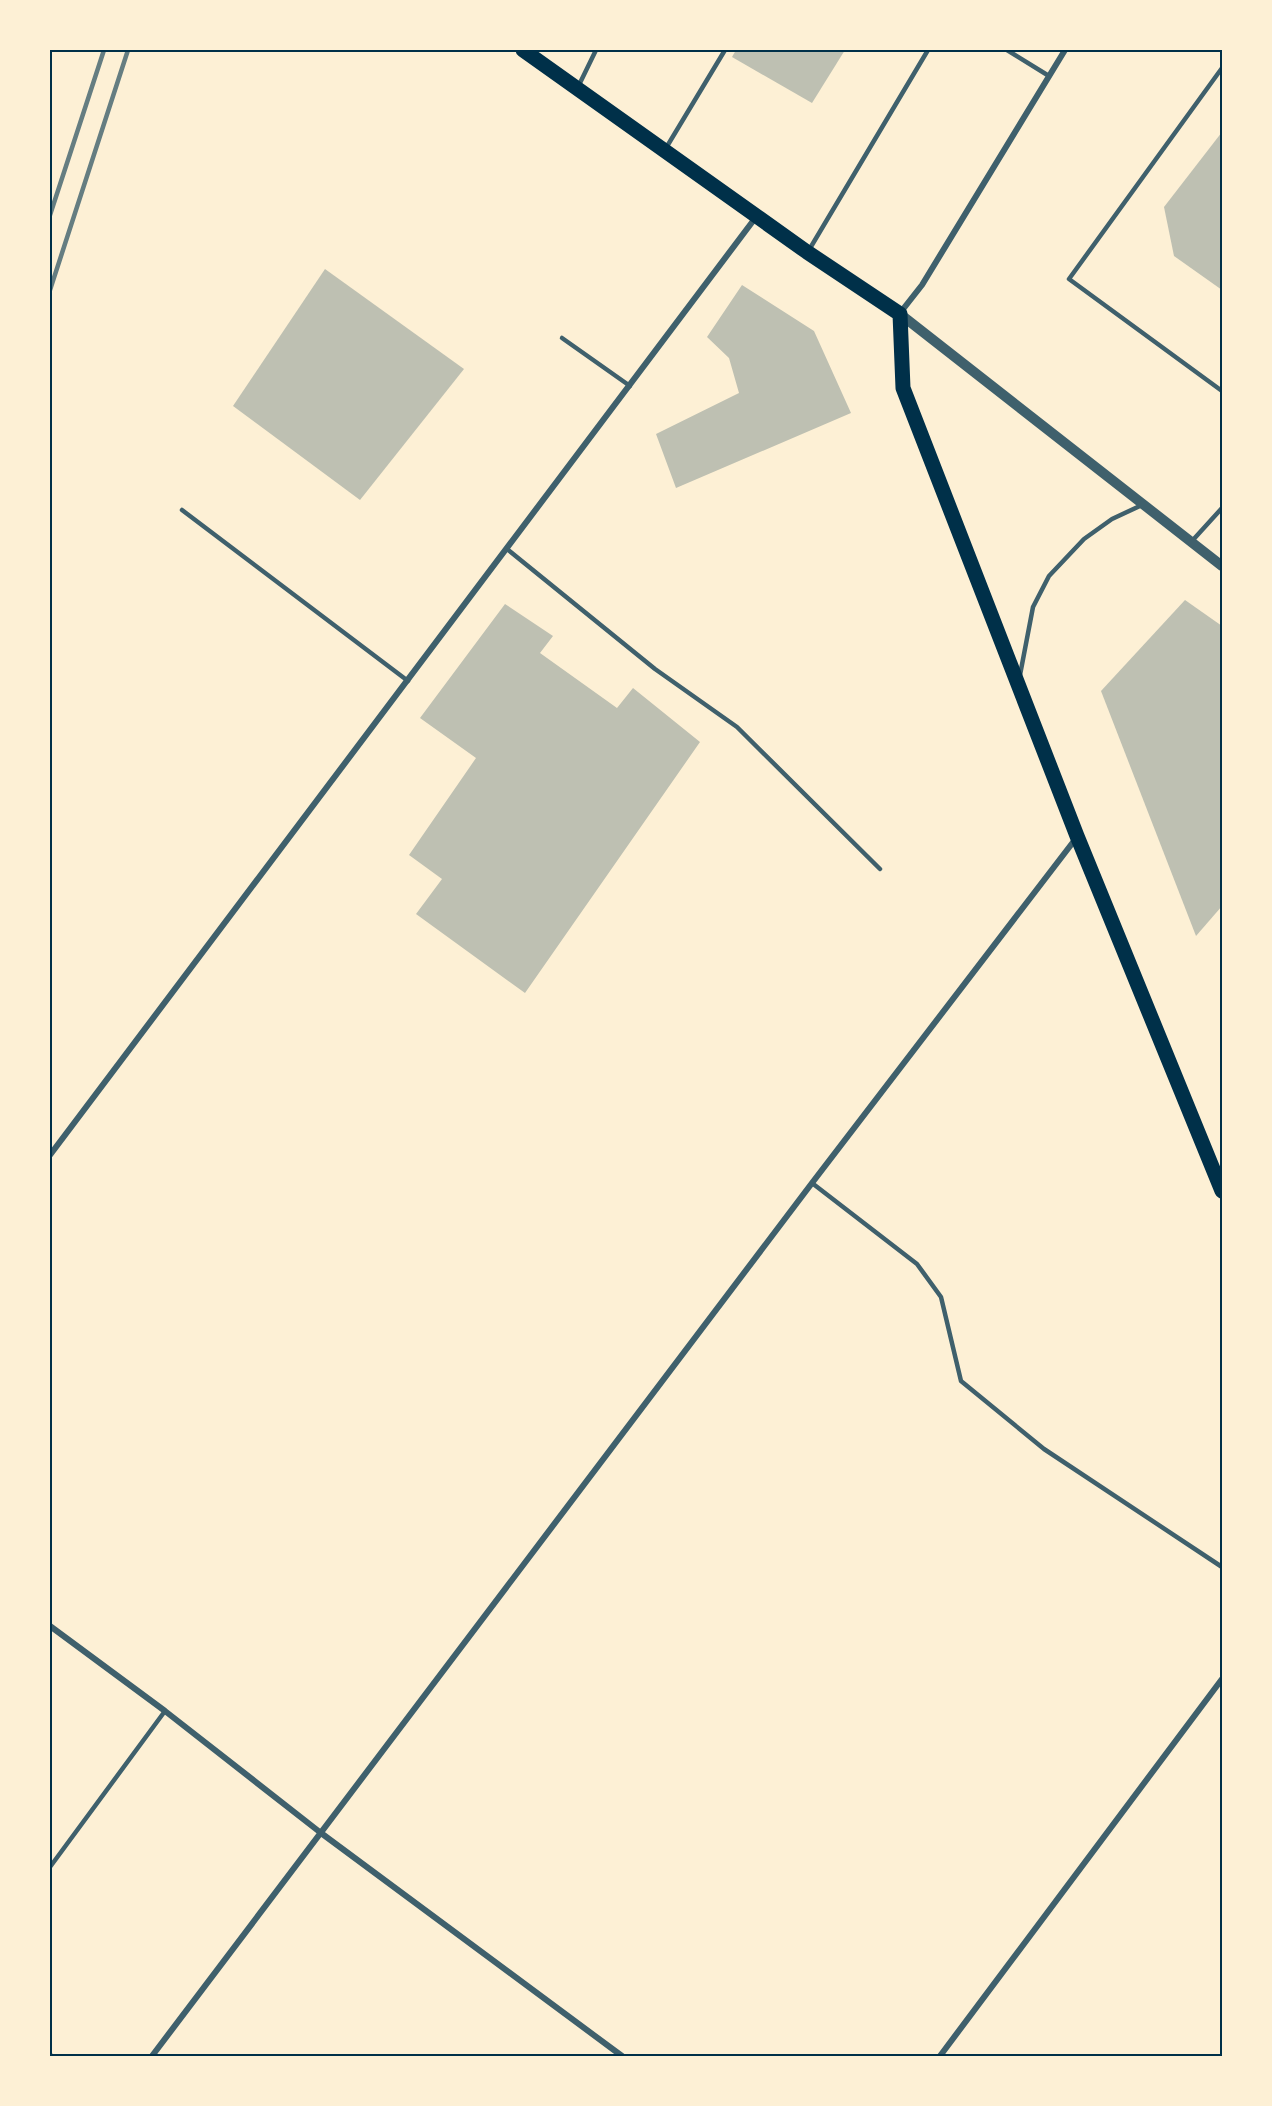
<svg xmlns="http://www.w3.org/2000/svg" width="1272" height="2106" font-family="Figtree,sans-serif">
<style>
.building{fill:#bec0b2}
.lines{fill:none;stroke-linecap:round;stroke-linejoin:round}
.service{stroke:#3f606c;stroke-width:4.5}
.minor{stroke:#3f606c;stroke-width:6}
.tertiary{stroke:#3f606c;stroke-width:10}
.primary{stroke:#003049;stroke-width:15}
.rail{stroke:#657d81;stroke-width:4.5}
.neatline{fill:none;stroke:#003049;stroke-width:2}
</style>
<rect width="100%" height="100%" fill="#fdf0d5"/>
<g class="building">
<polygon points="736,50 845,50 812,103 732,57"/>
<polygon points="1222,132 1222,290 1174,256 1164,207"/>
<polygon points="325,269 464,369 360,500 233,406"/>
<polygon points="742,285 814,331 851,413 676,488 656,434 739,393 729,358 707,337"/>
<polygon points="1185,600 1222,626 1222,906 1196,936 1101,691"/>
<polygon points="505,604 553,636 540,653 617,708 633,688 700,742 525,993 416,914 442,879 409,855 476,758 420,718"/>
</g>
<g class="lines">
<g class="service">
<polyline points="1007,50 1049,76"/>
<polyline points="1222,68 1069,279 1222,391"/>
<polyline points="579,85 596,50"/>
<polyline points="666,148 725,50"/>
<polyline points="809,250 928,50"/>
<polyline points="562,338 630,386"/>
<polyline points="182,510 408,681"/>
<polyline points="1192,541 1222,508"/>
<polyline points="507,549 655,669 737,727 880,869"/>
<polyline points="1020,675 1033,607 1049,576 1084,539 1112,519 1142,505"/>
<polyline points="812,1183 917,1264 941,1297 961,1381 1044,1449 1222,1567"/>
<polyline points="50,1867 165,1711"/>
<polyline points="50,2055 52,2056"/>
</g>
<g class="minor">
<polyline points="900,313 922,285 1065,50"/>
<polyline points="50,1155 756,217"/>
<polyline points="50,1626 165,1711 321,1833 622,2056"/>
<polyline points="152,2056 812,1183 1077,837"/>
<polyline points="940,2056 1222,1679"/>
</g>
<polyline class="tertiary" points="900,314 1222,566"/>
<polyline class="primary" points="523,50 807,252 900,314 903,388 1077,836 1222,1191"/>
<g class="rail">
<polyline points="50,215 104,50"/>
<polyline points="50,290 128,50"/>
</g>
</g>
<rect width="1272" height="2106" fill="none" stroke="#fdf0d5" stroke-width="102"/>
<rect x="51" y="51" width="1170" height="2004" class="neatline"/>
</svg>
